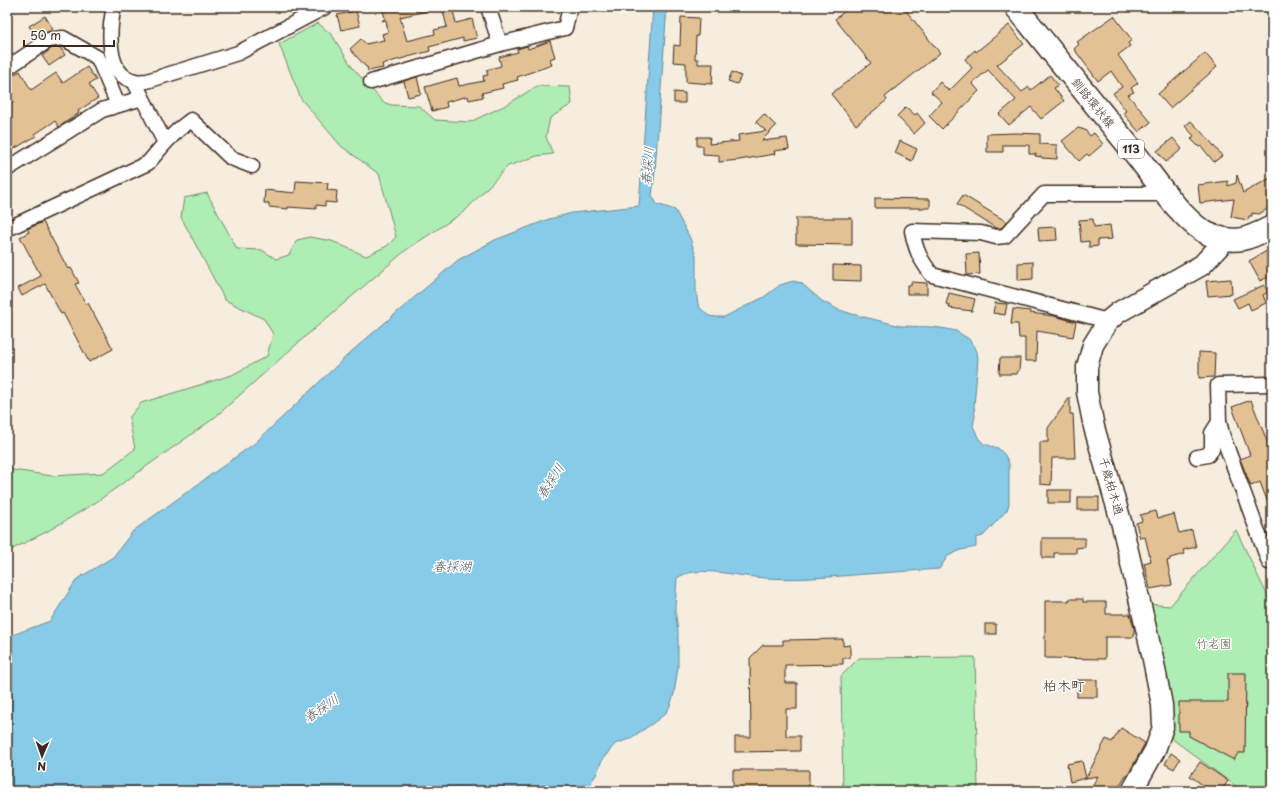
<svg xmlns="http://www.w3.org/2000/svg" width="1279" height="798" font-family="'Playpen Sans','Klee One',sans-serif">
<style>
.green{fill:#aeedb4;stroke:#748c69}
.water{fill:#87cbe8;stroke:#698b97}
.building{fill:#e2c295;stroke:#3b2a1e}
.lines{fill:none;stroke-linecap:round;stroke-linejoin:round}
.street-casing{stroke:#3b2a1e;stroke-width:17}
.secondary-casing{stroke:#3b2a1e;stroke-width:23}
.primary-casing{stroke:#3b2a1e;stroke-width:25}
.street{stroke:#fff;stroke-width:14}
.secondary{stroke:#fff;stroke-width:20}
.primary{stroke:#fff;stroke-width:22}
.labels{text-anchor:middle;stroke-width:3;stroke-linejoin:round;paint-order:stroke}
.shield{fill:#fff;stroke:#766a62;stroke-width:1}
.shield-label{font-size:11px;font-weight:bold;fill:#3b2a1e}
.street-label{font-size:12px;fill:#3b2a1e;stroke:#fff}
.park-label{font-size:12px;fill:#585b44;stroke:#fff}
.water-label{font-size:13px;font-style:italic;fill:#525a5b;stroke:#fff}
.quarter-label{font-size:14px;fill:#3b2a1e;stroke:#fff}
</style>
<rect width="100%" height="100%" fill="#f6eddf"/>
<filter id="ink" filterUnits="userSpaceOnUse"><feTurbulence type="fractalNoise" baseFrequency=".025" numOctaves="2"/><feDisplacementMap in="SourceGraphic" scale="8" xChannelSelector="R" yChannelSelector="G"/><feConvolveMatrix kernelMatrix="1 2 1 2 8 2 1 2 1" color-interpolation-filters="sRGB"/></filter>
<g filter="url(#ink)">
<g class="green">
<polygon points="318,23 332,35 352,67 383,102 391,105 419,106 435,120 470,122 508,104 537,86 570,87 572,104 550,118 546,137 553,154 537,156 508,166 465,211 406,250 307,335 213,419 95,503 48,531 7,552 7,469 52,476 103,473 135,449 129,418 141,403 232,375 267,356 273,334 264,319 225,300 181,217 184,198 207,193 237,249 262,250 276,259 289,255 297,240 310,237 332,241 366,256 387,246 396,237 379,174 341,146 301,99 279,44"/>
<polygon points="1236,530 1272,605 1272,791 1242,791 1171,738 1148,604 1170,606"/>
<polygon points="975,657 978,791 843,791 841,676 859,658"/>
</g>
<path class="water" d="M653,7H667L655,170L652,196L657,204L675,210L690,238L696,256V291L698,304L700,308L709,316L716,317H724L764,297L780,285L793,281L801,283L822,301L837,309L852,314L901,326L933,327L947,329L956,331L969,339L974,345L977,352L978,359L974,406L975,416L973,426L979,439L984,444L998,448L1005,455L1009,464V504L1007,510L983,536L976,538V547L961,550L948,556L939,569C915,571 890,572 866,574C829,577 791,581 754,577C732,575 695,565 677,578L675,608L678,632V667L674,694L670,706L665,714L649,726L629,739L615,744L602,760L596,775L588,786L579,791H7V637L50,621L77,579L113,557L133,531L255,443L352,351L458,260L495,240L549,219L572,213L639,206Z"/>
<g class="building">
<polygon points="382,7 427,7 427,11 400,17 407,41 435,34 434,30 447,27 442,7 452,7 456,23 472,19 477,38 463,41 463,38 429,47 430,51 382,64 383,68 368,71 367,67 366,67 350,49 361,39 366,44 384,40 382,34 388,32 386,20 382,21 385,18"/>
<polygon points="850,7 903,7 940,53 885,97 887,100 856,125 831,94 871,63 835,19"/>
<polygon points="356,11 360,26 341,30 337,15"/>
<polygon points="45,16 53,29 37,38 29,26"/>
<polygon points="1114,16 1132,40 1128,43 1130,46 1118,55 1138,83 1131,88 1134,92 1128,95 1151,122 1139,132 1123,113 1126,111 1113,93 1122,87 1111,71 1098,81 1074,49 1079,44 1077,42"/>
<polygon points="681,17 699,18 698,36 696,36 695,59 698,59 698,64 713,64 712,84 686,82 686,63 673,62 674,45 680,46"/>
<polygon points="1009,25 1024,44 997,65 1022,92 1029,87 1031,90 1050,75 1058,85 1054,88 1064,101 1041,119 1031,107 1009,125 999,114 1016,100 988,70 972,83 979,91 942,129 929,116 942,102 931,92 940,82 949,91 972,68 965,59 975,50 976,52"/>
<polygon points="550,41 555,57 550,59 552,65 517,77 518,80 502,84 503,88 482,93 483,97 469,100 468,96 446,102 447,107 432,111 425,87 457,78 459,86 484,81 483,76 488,75 486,70 501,66 499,57 518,52 517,49 527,46 528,49"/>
<polygon points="60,47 65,55 49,66 42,56 52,48"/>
<polygon points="1205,53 1217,67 1170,108 1158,94"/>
<polygon points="87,67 96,80 89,84 98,98 78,111 79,113 59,127 55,121 35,134 36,136 7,153 7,107 14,102 7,92 7,79 20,71 31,90 56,73 63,83"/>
<polygon points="732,72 741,76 737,84 728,81"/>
<polygon points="417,77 421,94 408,97 404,81"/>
<polygon points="674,92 685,93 685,103 674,103"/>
<polygon points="906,107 915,115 917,113 925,123 914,134 897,116"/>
<polygon points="764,114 776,126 761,141 787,138 789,149 774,151 775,154 739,160 719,162 719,155 703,154 703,146 697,146 697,137 710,137 709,144 739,141 738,135 766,131 756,122"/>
<polygon points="1191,121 1210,141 1222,156 1214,162 1201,146 1199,147 1191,139 1194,136 1185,126"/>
<polygon points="1078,128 1085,130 1090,136 1094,133 1103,144 1089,156 1087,154 1079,161 1062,141"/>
<polygon points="1016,133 1040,134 1040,144 1057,145 1057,159 1042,158 1042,157 1035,156 1036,154 1029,154 1029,145 1003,145 1003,152 987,152 987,134"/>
<polygon points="1173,138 1182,149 1166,162 1157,151"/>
<polygon points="900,141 917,149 912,161 895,153"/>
<polygon points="1237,175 1243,193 1272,177 1272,206 1259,214 1252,213 1252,216 1249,216 1248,220 1231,217 1234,199 1200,203 1198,185 1228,181 1228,186 1236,183"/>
<polygon points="296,181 328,183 327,190 337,191 336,203 325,202 325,206 316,205 316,209 288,207 288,209 269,207 269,203 264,203 265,190 295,193"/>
<polygon points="963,195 1007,222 1001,228 996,228 957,204"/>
<polygon points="875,198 930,199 930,208 875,208"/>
<polygon points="796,218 852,218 852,245 796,244"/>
<polygon points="1093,219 1094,227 1110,225 1112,239 1098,240 1098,246 1089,247 1089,241 1081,242 1079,220"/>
<polygon points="43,222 68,269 71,268 79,283 75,284 86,304 88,303 113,349 89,362 63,313 61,314 45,284 22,296 18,288 41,276 20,237 29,232 27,229"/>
<polygon points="1056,227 1057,240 1039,241 1038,228"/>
<polygon points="1272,248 1272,275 1260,281 1249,261"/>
<polygon points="979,253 980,274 967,275 966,254"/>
<polygon points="1033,262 1033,279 1018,280 1018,263"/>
<polygon points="833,265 861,266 861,281 833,280"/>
<polygon points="1231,279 1232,294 1208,296 1206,281"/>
<polygon points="911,282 927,283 927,294 907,294 907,285 911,285"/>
<polygon points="1264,285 1268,292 1263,295 1266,303 1251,310 1248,303 1238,308 1233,299"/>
<polygon points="949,293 975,299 972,311 949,308 950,305 946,304"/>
<polygon points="995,303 1007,304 1005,315 993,313"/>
<polygon points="1013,309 1030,311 1030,313 1054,316 1076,322 1073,337 1037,331 1036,361 1025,361 1025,338 1019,338 1018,324 1011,324"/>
<polygon points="1199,352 1215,353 1214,377 1199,378"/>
<polygon points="1000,358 1020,358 1019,371 1018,370 1017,374 999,374"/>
<polygon points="1070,397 1070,414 1073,414 1075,458 1052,458 1051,485 1040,484 1040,442 1048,442 1048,428"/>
<polygon points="1251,400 1272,454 1271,511 1260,482 1251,486 1240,459 1250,455 1232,407"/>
<rect x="1048" y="490" width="23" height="13"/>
<rect x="1078" y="497" width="21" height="13"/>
<polygon points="1156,511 1158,518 1174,514 1179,533 1192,530 1196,547 1183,550 1185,554 1170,558 1170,560 1167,561 1172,585 1150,589 1144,563 1151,561 1145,537 1140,538 1136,523 1142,521 1140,515"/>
<polygon points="1042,538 1085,538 1085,547 1076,548 1076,553 1054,553 1054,558 1042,558"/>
<polygon points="1069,599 1083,599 1083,602 1106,602 1106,614 1130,614 1134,628 1134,637 1105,637 1105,659 1045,658 1045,601 1069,601"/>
<rect x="985" y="624" width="11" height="10"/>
<polygon points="843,639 843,646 850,645 850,658 843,658 843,664 785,665 785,683 797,683 797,709 786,709 786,736 800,736 800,751 735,752 735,737 751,737 750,658 763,645 783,645 783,640"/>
<polygon points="1228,673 1246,673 1245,753 1238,753 1234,760 1189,736 1189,731 1179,731 1179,702 1228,702"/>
<rect x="1077" y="680" width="20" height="17"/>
<polygon points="1121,728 1145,743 1144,745 1128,775 1126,775 1116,791 1089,791 1098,776 1086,778 1106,739 1112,742"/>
<polygon points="1171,753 1180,759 1174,769 1165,764"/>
<polygon points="1082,761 1086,778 1070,782 1067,764"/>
<polygon points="1200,762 1228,781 1221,791 1211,791 1190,776"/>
<rect x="733" y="770" width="76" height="21"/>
</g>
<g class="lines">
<g class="street-casing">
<g id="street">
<path d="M114,7C109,28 105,76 135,81C139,82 143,81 147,81L238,53L325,7"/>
<polyline points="488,7 500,44 565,28 570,7"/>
<polyline points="7,68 49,40 63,38 98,58 118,105"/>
<polyline points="371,82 500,44"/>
<polyline points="165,143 178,130 191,120 231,158 252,166"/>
<polyline points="7,169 102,110 142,98"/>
<polyline points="7,229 148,163 165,143 134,81"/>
<path d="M1108,321L932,275C920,259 916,251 912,231L981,233L996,237L1005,236L1044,194H1167"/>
<polyline points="1219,422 1223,437 1269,562 1272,562"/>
<polyline points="1197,457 1208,455 1212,449 1212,433 1219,422 1218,385 1272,384"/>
</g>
</g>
<g class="secondary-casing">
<polyline id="secondary" points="1132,791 1155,750 1163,727 1162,705 1152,654 1122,525 1094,427 1087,392 1087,367 1093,345 1108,321 1119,312 1202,265 1226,239"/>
</g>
<g class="primary-casing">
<path id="primary" d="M1016,7C1056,57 1096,106 1137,156C1154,178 1186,226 1211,235C1237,245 1250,238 1272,227"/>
</g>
<use href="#street" class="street"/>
<use href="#secondary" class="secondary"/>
<use href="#primary" class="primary"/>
</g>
</g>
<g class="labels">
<rect class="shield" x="1118" y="140" width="26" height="18" rx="3"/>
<g class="shield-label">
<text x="1131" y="153">113</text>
</g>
<g class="street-label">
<text transform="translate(1093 103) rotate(51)" y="4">釧路環状線</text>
<text transform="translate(1111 486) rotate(74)" y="4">千歳柏木通</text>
</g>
<g class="park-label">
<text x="1214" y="648">竹老園</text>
</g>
<g class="water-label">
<text transform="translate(647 166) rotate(-85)" y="5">春採川</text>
<text transform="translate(550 481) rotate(-57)" y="5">春採川</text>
<text x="452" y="571">春採湖</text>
<text transform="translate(321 708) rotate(-34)" y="5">春採川</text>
</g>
<g class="quarter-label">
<text x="1064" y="691">柏木町</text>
</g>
</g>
<rect width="1279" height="798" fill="none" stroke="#fff" stroke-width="24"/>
<rect x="12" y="12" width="1255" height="774" fill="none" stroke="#3b2a1e" stroke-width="1.5" filter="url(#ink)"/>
<g transform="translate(42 756) rotate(182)" stroke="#ffffff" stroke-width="3" paint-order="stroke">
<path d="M0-3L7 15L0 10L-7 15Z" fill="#3b2a1e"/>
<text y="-6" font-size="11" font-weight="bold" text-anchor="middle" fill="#3b2a1e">N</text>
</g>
<path d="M24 40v6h90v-6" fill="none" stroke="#3b2a1e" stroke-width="2"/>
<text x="30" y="40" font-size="12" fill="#3b2a1e" stroke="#ffffff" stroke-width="3" paint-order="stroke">50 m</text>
</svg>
